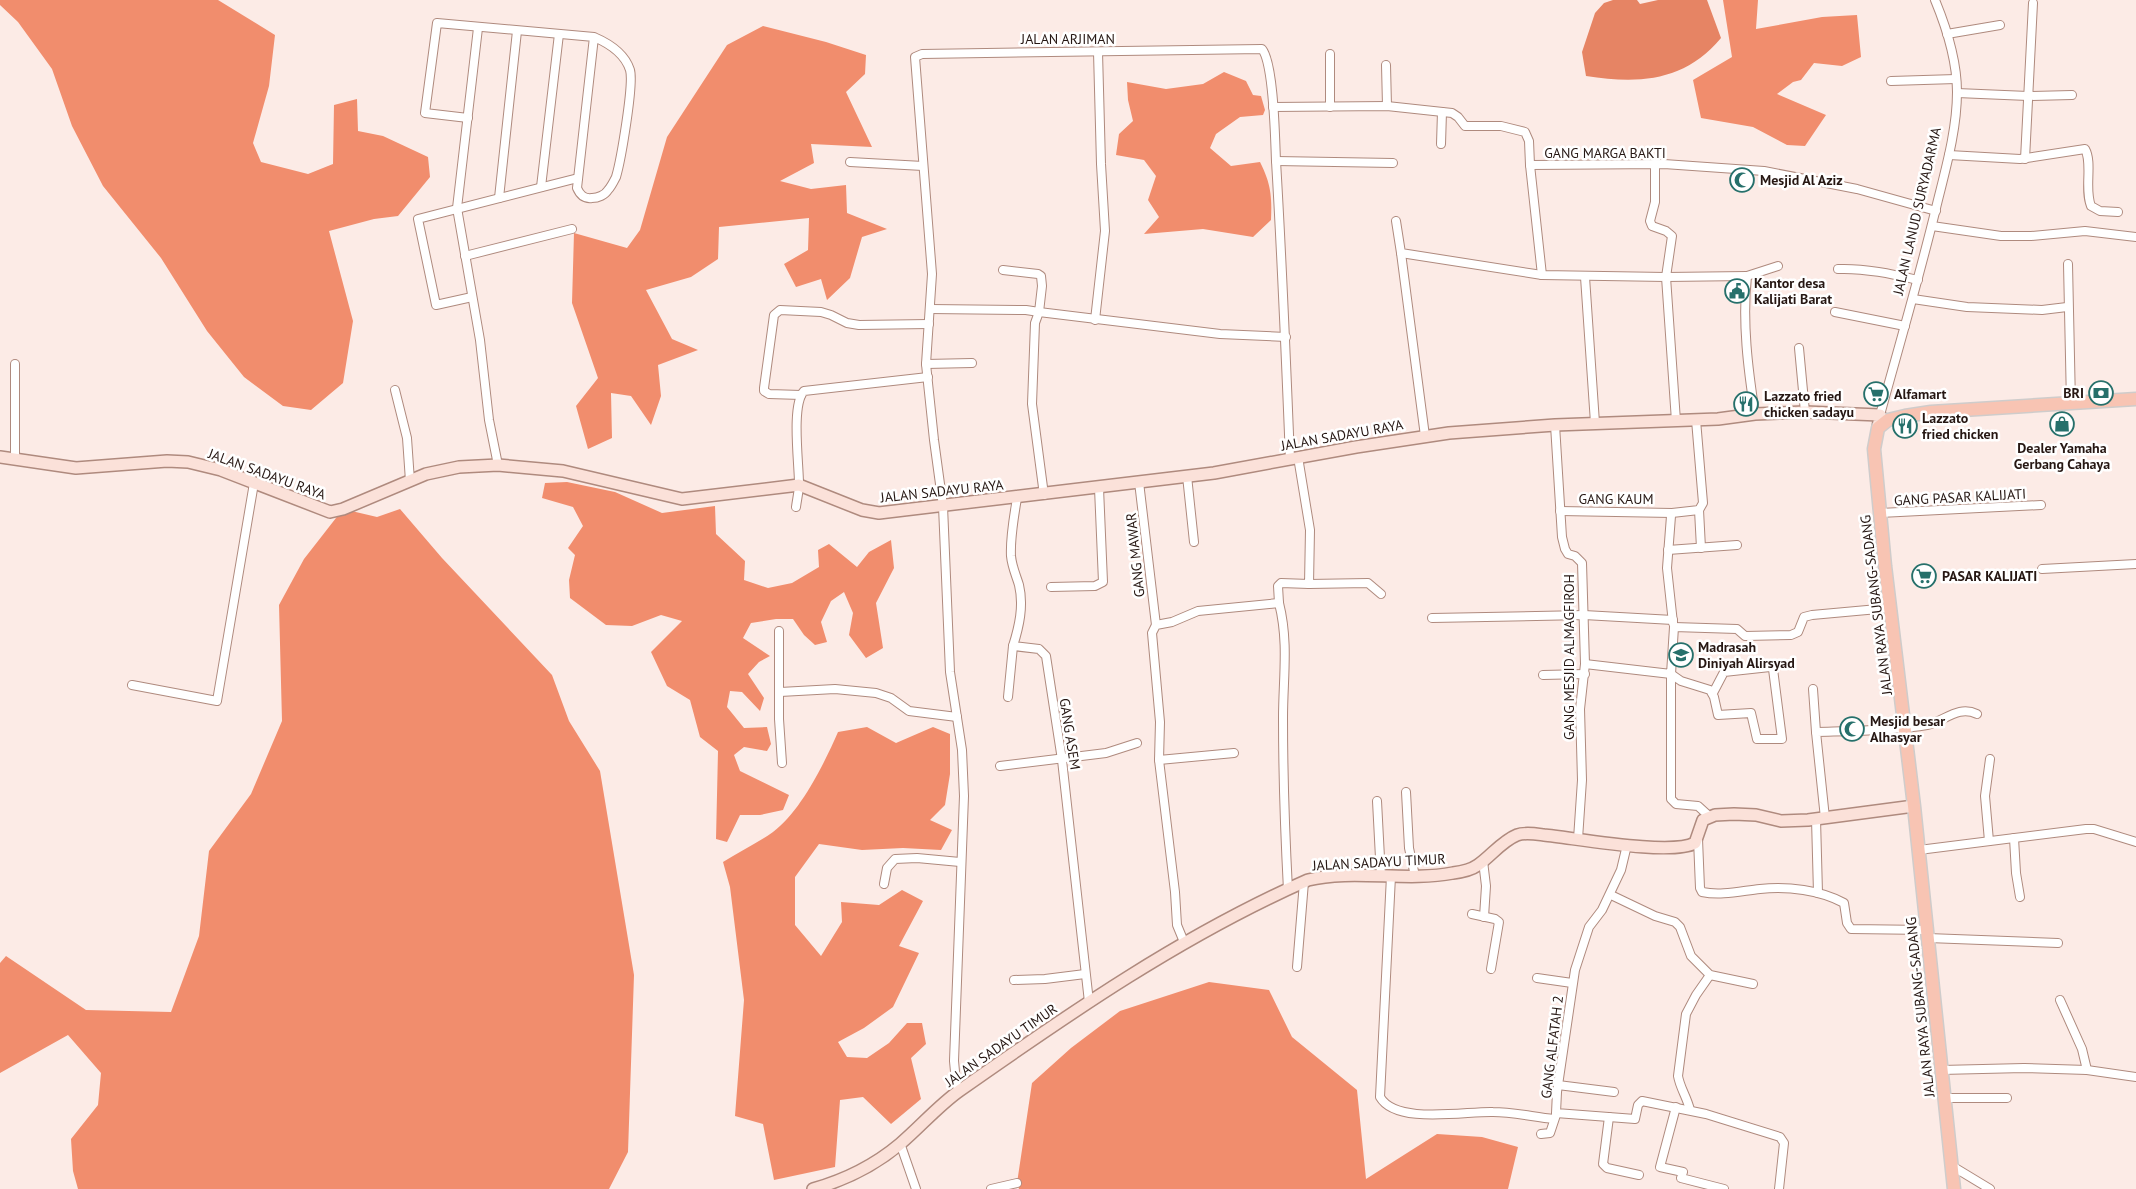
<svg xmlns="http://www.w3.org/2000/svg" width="2136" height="1189" font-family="'PT Sans',sans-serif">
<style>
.forest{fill:#f18d6d}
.water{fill:#e68464}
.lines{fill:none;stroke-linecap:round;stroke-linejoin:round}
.street-casing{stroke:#af8a7e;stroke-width:10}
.secondary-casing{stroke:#af8a7e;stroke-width:14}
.primary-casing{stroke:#cfcccb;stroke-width:15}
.street{stroke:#fff;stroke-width:8}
.secondary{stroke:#fbe1d9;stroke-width:11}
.primary{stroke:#f8c4b3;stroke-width:12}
.labels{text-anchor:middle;stroke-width:5;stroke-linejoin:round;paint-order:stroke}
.street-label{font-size:14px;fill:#261713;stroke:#fff}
.poi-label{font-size:14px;font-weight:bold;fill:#261713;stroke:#fff;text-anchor:start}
</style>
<rect width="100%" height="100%" fill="#fcebe6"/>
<g class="forest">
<polygon points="0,0 218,0 275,35 269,86 253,143 261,162 308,174 333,164 334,105 357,99 358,131 383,136 428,157 430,177 398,216 374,219 329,231 353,321 343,383 311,410 283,406 244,377 207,331 161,258 103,186 72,126 52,69 18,22 0,5"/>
<polygon points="1723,0 1758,0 1756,29 1822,17 1857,15 1861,57 1842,66 1814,63 1801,80 1793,82 1777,94 1826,115 1805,146 1787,145 1753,127 1701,118 1693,80 1732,57"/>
<polygon points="763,26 826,42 866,55 865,74 846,92 872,147 811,144 814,163 780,181 811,189 846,185 847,213 887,229 862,237 850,278 827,300 821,279 796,287 784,264 808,250 809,218 719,227 718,259 691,277 646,290 672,339 698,350 658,365 661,396 651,425 631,396 611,393 612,438 588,449 576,406 598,378 572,303 574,233 627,248 640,230 667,137 727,45"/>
<path d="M1224,72L1246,81L1253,95L1261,96L1265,110L1263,115L1240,117L1216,134L1210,148L1231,166L1260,162C1271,184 1272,196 1271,220L1253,237L1203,229L1144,234L1159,217L1148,200L1156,176L1144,160L1116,155L1119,134L1133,121L1128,100L1127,82L1166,89L1203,84Z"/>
<polygon points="567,482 615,492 662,513 715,506 716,534 745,561 744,580 768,588 792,583 819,567 818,550 829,544 857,567 869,552 891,540 894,568 876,603 883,648 866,658 849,635 853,613 844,592 831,601 821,622 827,642 815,645 804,635 793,619 776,619 751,623 743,638 770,656 759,662 748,674 764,698 760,711 742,692 730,691 727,707 744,728 767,727 771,744 767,751 744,747 734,755 740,771 789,795 783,810 760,815 740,815 727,842 716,839 718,751 700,737 690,700 667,686 651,652 682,621 661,615 632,626 606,625 570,598 569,580 575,555 568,548 583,526 573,507 542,498 545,483"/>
<polygon points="343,509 377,517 400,509 442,558 552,675 569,721 600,771 634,975 628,1152 609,1189 78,1189 73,1171 71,1139 98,1105 101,1073 68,1035 0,1073 0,963 6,956 86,1010 171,1012 199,936 209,851 251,794 282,721 279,605 304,559"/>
<path d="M867,727L896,743L933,727L950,734V774L945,805L930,820L952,830L941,850L903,848L862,850L819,844L795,877V925L821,956L842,922L841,902L879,905L902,890L923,901L899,946L919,953L893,1007L864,1028L838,1042L847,1057L867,1058L889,1043L907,1023H922L926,1044L911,1058L921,1099L891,1124L863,1097L840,1100L835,1167L774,1180L763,1124L735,1116L744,1000L730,887L723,862C739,852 758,843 773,832C801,811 824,764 838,732Z"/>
<polygon points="1209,982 1269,990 1292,1037 1357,1090 1366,1179 1437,1134 1482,1137 1518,1147 1508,1189 1019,1189 1017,1183 1032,1083 1071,1048 1120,1011"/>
</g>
<path class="water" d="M1613,0H1637L1640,4L1658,0H1707L1721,38C1684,82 1639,84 1586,76L1582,52L1595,13L1604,3Z"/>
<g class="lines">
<g class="street-casing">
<g id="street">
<polyline points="478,28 457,208 480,340 489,420 498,465"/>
<polyline points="1947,34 2000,25"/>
<polyline points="1386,65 1387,106"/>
<polyline points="1891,81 1956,79"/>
<polyline points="1957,93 2028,96 2072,95"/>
<polyline points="1273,107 1387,106 1452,113 1458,117 1465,126 1501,126 1525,132 1529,141 1530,165"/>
<polyline points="1330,107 1330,54"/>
<path d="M468,118L425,113L437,23L594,37C608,43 625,54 630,70C634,84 621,160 616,177C614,181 611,187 608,190C605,195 598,198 592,198C584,199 580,195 577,188L594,37"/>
<polyline points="1441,144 1442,112"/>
<path d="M1949,155L2020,159L2085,149C2093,163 2084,189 2091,206L2100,211L2118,212"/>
<polyline points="2025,159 2033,3"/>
<polyline points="1276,161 1393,163"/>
<polyline points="850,162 923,166"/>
<path d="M1655,164V202L1650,221L1652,226L1666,231L1672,236L1666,277L1747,276C1742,322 1748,369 1755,414"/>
<polyline points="541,187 559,34"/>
<polyline points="499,198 517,31"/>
<polyline points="1396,221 1401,253 1542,275"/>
<polyline points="1932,226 2001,236 2031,236 2085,231 2136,237"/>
<polyline points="1401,253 1425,436"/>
<polyline points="465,256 572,229"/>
<polyline points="2068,264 2071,404"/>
<path d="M1838,269C1865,268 1892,274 1918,280"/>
<polyline points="1747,276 1778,266"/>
<polyline points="1585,277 1595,423"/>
<polyline points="472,297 436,305 418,219 578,178"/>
<polyline points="1913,299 1967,307 2042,310 2067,307"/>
<polyline points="930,309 1026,310 1039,312 1042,286 1041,276 1038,274 1003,270"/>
<polyline points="1835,312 1905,326"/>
<polyline points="1095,320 1105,231 1101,164 1098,52"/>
<polyline points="1799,348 1805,412"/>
<polyline points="15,364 15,459"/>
<polyline points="926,364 972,363"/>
<polyline points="395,390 407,438 410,481"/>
<polyline points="801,395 769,394 764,391 764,388 774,315 780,310 821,312 831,315 847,323 859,325 929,324"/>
<path d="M1880,415C1899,346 1919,278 1936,208C1945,171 1957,131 1957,92C1957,60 1947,29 1935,0"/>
<polyline points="1676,421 1666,277 1542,275 1530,165 1664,164 1764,171 1857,189 1936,211"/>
<polyline points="1555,425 1562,537 1565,549 1568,554 1575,556 1582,563 1585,664 1580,709 1582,780 1578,839"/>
<polyline points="1187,476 1194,542"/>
<polyline points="1139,482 1156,625"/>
<polyline points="1044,495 1032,404 1035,323 1039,312 1220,334 1286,337"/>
<path d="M1017,498C1014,517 1010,537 1011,556C1012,567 1016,575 1019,585C1024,606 1019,627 1013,646L1039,649L1046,656L1062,760L1089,1002"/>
<path d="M796,507C797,499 799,491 799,484C799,463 791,405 804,391L928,377"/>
<polyline points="1699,510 1701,548"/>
<polyline points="1560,511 1672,513"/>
<polyline points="1880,513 2041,505"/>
<polyline points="1668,550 1737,545"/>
<polyline points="2042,569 2136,564"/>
<polyline points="1309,584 1368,583 1381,594"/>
<polyline points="1051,587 1095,586 1103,582 1099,488"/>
<polyline points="1279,603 1278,586 1281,583 1309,584 1310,530 1298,457"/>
<polyline points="1432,618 1584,615 1673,620"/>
<polyline points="1673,623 1667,568 1671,516 1672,513 1699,510 1703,503 1696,420"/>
<polyline points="779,631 779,719 782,763"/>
<polyline points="1585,664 1671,674 1674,627 1737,629 1745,636 1791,635 1798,632 1804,617 1812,615 1889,608"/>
<polyline points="1671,674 1681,681 1710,690 1714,697 1718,715 1751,713 1757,739 1782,739 1773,669 1770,667 1724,672 1713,693"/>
<polyline points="1671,674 1671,799 1676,804 1698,806 1709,816"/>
<polyline points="1543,675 1585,674"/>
<polyline points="132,685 217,701 254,483"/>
<polyline points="1813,689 1816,732"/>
<polyline points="780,692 835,689 876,693 891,698 909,711 957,717"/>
<polyline points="1008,697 1013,646"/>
<polyline points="1159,760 1234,753"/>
<polyline points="1000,766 1106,753 1137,743"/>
<polyline points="1406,792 1409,848 1415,876"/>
<polyline points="1377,801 1381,877"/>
<path d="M1825,818L1816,732C1850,731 1893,731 1927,725C1945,721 1958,705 1977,714"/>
<polyline points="1816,819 1818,893"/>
<polyline points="2014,838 2016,873 2020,897"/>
<path d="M1698,839L1700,888L1702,892C1721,896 1741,891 1760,889C1788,886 1820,890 1844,903L1847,923L1851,929L1927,930"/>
<polyline points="1989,841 1985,796 1990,759"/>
<polyline points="1627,845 1621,870 1602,910 1589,927 1575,970 1557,1092 1556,1113 1635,1119 1638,1105 1642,1101 1706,1114 1780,1137 1784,1143 1779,1189"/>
<polyline points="1919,850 2086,829 2094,829 2136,842"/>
<polyline points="1483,861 1486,886 1484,917"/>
<path d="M1391,876L1380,1097C1396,1125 1466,1111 1493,1112C1513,1112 1534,1117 1554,1119"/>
<polyline points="884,884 887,868 895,859 917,858 960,862"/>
<polyline points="1611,895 1655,916 1675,922 1680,927 1691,956 1710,975 1753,984"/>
<polyline points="1472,914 1495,919 1499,922 1491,969"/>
<polyline points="1928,938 2058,943"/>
<path d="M1184,942L1177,925L1175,892L1159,760L1160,722L1152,633L1156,625L1172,622L1198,611L1279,603C1289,643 1283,678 1283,718C1283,775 1285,833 1288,890"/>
<polyline points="1297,967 1304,882"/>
<polyline points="1537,978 1572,983"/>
<polyline points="1014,980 1045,979 1085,974"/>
<polyline points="2060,1000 2082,1049 2087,1070"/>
<polyline points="1941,1070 2024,1068 2087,1070 2136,1077"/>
<polyline points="1558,1085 1614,1092"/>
<path d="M959,1091L956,1082L954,1061L964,796L962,750L950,672L943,506L934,440L926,364L932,274L915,57L922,54L1262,49C1274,64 1275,139 1276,161C1282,260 1286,359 1290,459"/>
<polyline points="1944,1098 2007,1098"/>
<polyline points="1676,1107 1660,1167 1683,1172 1681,1178 1724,1189"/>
<path d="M1690,1110C1687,1097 1680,1088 1678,1076L1686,1014L1696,995L1710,975"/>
<polyline points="1609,1117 1603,1164 1607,1168 1639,1175"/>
<polyline points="1541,1134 1550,1133 1556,1115"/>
<polyline points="900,1143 916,1189"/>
<polyline points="1952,1166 1990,1189"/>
<polyline points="991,1189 1017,1183"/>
</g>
</g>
<g class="secondary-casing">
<g id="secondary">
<polyline points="0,457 76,468 167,461 188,462 221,470 330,512 343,509 426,474 459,467 498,465 563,471 682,499 799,485 862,510 879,513 1214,473 1356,447 1449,433 1555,425 1718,419 1755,414 1805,412 1880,415 1878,428"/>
<path d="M813,1189C845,1180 875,1165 900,1144C920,1127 938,1106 959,1091C1070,1013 1183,935 1308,880C1352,869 1407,882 1453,873C1461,872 1471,870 1478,865C1491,856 1502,841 1517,835C1525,832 1536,834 1544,835C1575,838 1671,856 1695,843L1703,820L1715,815L1734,814L1756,815L1781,821L1808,820L1914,806"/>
</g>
</g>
<g class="primary-casing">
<polyline id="primary" points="1954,1189 1914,806 1885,566 1874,449 1878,428 1888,420 1905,416 1931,412 2136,399"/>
</g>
<use href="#street" class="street"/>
<use href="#secondary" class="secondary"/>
<use href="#primary" class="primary"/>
</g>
<defs>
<g id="mosque-ring" transform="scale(1.25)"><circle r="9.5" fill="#fff" stroke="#26706b" stroke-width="1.5"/><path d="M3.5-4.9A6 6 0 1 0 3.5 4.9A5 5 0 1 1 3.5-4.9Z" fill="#26706b"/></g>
<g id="civic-ring" transform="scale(1.25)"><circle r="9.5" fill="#fff" stroke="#26706b" stroke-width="1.5"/><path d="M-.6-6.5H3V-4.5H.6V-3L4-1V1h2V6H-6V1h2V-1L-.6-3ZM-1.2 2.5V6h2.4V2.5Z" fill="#26706b"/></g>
<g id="bank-ring" transform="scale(1.25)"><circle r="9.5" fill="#fff" stroke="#26706b" stroke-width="1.5"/><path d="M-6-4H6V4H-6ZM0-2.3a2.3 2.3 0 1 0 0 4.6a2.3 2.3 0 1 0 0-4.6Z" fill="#26706b"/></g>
<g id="supermarket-ring" transform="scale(1.25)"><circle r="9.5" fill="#fff" stroke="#26706b" stroke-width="1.5"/><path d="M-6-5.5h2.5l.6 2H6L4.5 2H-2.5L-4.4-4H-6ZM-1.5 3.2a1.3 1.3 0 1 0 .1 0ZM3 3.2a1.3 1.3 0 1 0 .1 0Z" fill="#26706b"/></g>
<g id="restaurant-ring" transform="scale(1.25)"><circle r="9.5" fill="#fff" stroke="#26706b" stroke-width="1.5"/><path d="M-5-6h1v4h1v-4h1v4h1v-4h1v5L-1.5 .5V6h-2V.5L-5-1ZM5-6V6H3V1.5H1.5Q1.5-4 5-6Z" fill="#26706b"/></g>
<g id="shop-ring" transform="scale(1.25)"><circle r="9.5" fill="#fff" stroke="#26706b" stroke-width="1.5"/><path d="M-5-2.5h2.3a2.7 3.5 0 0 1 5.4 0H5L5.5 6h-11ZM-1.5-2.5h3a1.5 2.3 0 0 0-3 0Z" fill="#26706b"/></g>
<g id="school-ring" transform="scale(1.25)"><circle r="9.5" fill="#fff" stroke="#26706b" stroke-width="1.5"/><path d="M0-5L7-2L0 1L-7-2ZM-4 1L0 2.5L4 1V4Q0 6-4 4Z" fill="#26706b"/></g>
</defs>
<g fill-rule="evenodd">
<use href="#mosque-ring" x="1742" y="180"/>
<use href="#civic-ring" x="1737" y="291"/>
<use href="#bank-ring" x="2101" y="393"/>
<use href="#supermarket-ring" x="1876" y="394"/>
<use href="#restaurant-ring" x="1746" y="404"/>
<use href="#shop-ring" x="2062" y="424"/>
<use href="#restaurant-ring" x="1905" y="426"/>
<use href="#supermarket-ring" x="1924" y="576"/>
<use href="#school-ring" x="1681" y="655"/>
<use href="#mosque-ring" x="1852" y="729"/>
</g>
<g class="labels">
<g class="street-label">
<text x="1068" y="44">JALAN ARJIMAN</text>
<text x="1605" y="158">GANG MARGA BAKTI</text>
<text transform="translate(1917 211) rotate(-77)" y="5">JALAN LANUD SURYADARMA</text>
<text transform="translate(1342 435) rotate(-10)" y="5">JALAN SADAYU RAYA</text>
<text transform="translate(267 474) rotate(20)" y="5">JALAN SADAYU RAYA</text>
<text transform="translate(942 491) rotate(-6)" y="5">JALAN SADAYU RAYA</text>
<text transform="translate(1960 497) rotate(-3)" y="5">GANG PASAR KALIJATI</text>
<text x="1616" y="504">GANG KAUM</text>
<text transform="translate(1135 555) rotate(-96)" y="5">GANG MAWAR</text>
<text transform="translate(1876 605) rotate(-97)" y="5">JALAN RAYA SUBANG-SADANG</text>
<text transform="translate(1569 657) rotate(-90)" y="5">GANG MESJID ALMAGFIROH</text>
<text transform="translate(1070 734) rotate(81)" y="5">GANG ASEM</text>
<text transform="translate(1379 862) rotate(-3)" y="5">JALAN SADAYU TIMUR</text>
<text transform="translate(1920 1007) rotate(-96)" y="5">JALAN RAYA SUBANG-SADANG</text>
<text transform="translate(1001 1045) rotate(-35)" y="5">JALAN SADAYU TIMUR</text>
<text transform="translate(1552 1047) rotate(-83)" y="5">GANG ALFATAH 2</text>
</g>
<g class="poi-label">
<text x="1760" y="185">Mesjid Al Aziz</text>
<text x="1754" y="288">Kantor desa<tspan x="1754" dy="16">Kalijati Barat</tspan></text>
<text x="2084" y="398" text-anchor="end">BRI</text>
<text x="1894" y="399">Alfamart</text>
<text x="1764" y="401">Lazzato fried<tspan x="1764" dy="16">chicken sadayu</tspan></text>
<text x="1922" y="423">Lazzato<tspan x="1922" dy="16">fried chicken</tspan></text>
<text x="2062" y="453" text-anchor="middle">Dealer Yamaha<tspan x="2062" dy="16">Gerbang Cahaya</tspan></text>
<text x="1942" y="581">PASAR KALIJATI</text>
<text x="1698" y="652">Madrasah<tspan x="1698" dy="16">Diniyah Alirsyad</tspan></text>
<text x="1870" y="726">Mesjid besar<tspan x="1870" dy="16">Alhasyar</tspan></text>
</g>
</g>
</svg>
